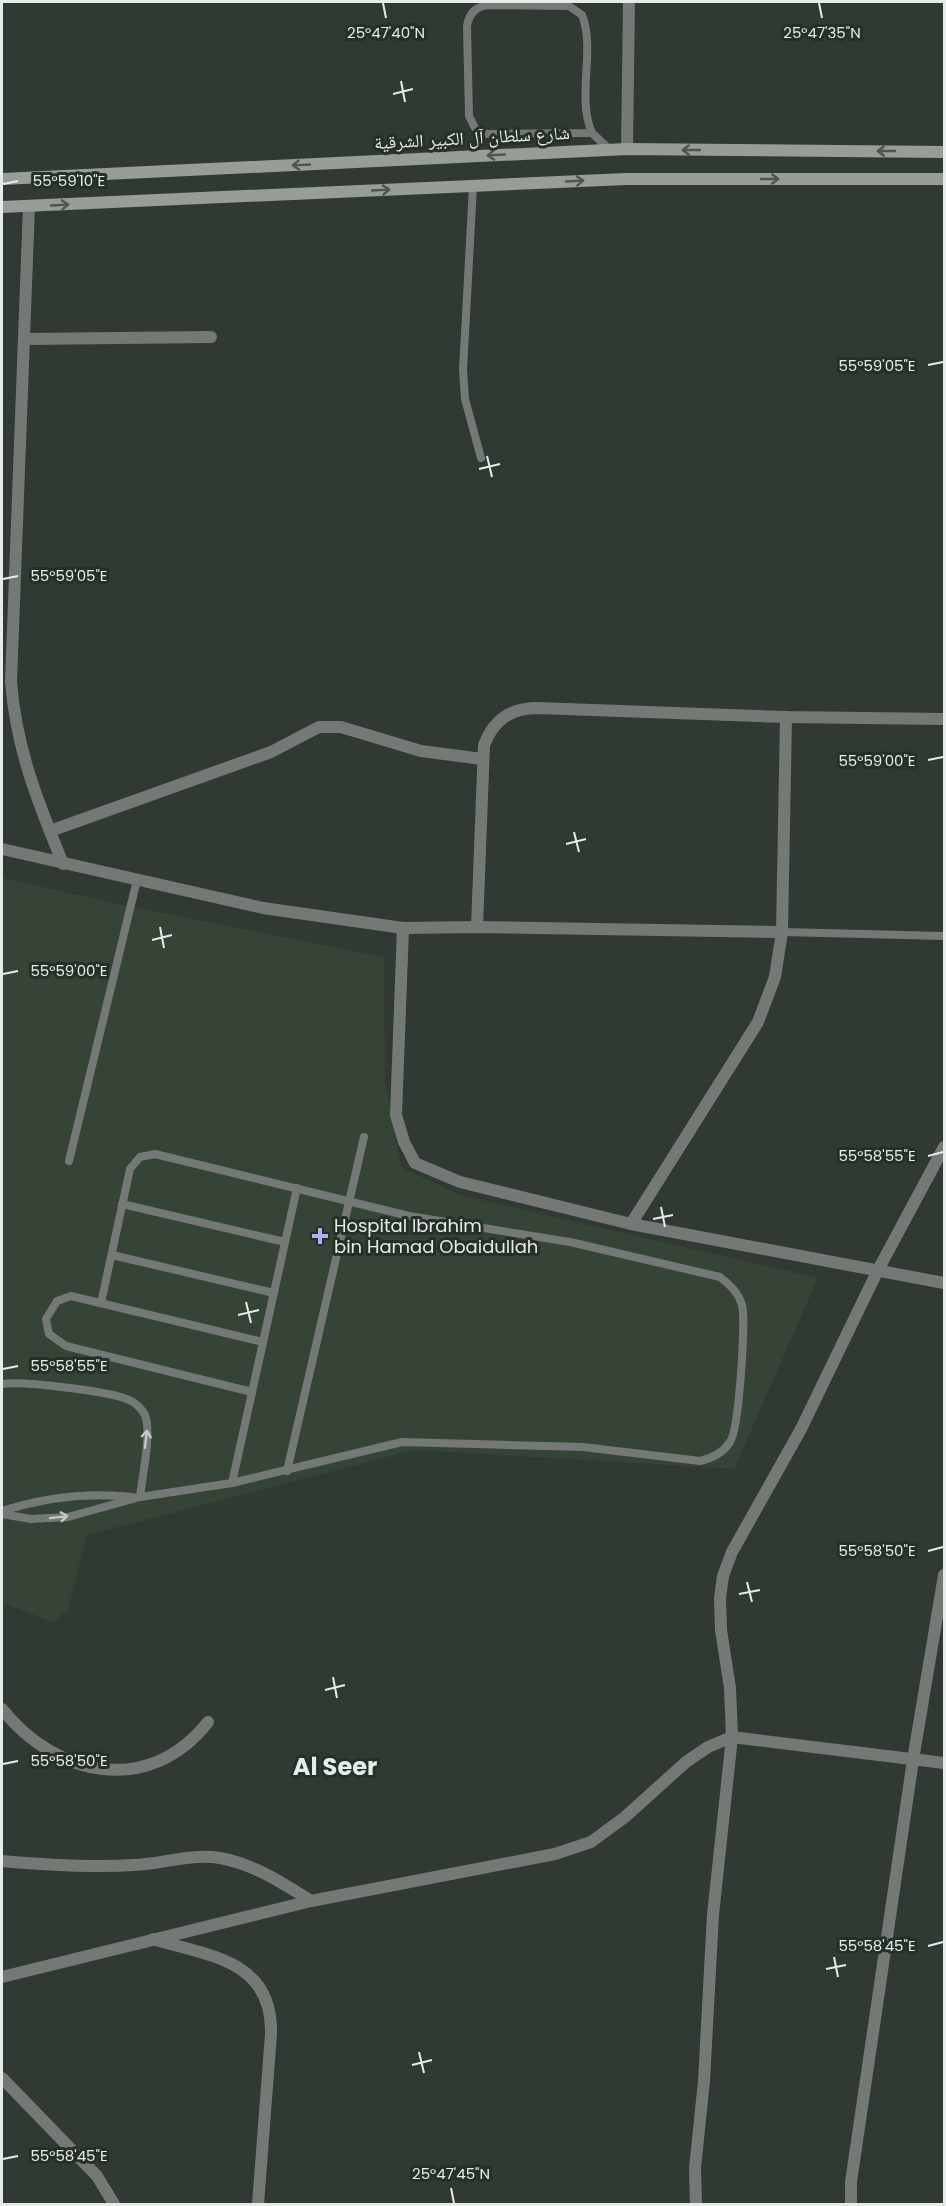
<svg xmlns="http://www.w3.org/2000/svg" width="946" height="2206" font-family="Poppins,'Noto Naskh Arabic',sans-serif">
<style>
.built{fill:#354437}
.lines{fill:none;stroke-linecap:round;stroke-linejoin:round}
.lane{stroke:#747975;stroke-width:8}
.street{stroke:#747975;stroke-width:12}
.secondary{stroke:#969e97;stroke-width:12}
.oneway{stroke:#4e564f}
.oneway2{stroke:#c4cac5}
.ticks{fill:none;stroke:#e6ece7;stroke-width:2}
.poi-dot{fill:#b0aefa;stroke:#273028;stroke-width:2}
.labels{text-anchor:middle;stroke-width:6;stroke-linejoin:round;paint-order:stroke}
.street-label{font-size:18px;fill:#e6ece7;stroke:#273028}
.poi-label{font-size:18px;fill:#e6ece7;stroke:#273028;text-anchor:start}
.district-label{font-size:24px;font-weight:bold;fill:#e6ece7;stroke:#273028}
.ticks-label{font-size:15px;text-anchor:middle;fill:#e6ece7;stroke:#273028;stroke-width:6;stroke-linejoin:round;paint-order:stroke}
</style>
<rect width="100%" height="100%" fill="#313a32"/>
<polygon class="built" points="2,878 132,907 384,957 385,1082 401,1167 460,1195 818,1278 734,1469 414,1450 87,1535 68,1610 53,1622 2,1603"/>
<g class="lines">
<g class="lane">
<path d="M489,5L569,6L582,15C596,51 576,96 592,133L487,134L475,128L469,116L467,26C469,13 476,6 489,5Z"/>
<polyline points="592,133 610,150"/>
<polyline points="473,186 463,370 465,399 481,458"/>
<polyline points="782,932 944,936"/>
<polyline points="69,1161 137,880"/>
<polyline points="122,1204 285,1242"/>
<polyline points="112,1255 274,1293"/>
<path d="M2,1384C22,1381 110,1391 129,1400C136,1403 141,1408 145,1415C152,1432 142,1478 140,1497"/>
<polyline points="252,1392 66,1346 49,1334 46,1319 57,1301 71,1296 263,1342"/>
<polyline points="287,1471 364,1137"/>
<polyline points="232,1483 297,1188"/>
<path d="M2,1511C45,1497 88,1492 133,1497"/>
<path d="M2,1514L31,1519L68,1517L140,1497L232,1483L402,1442L583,1447L700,1461C713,1458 723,1453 730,1442C739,1429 746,1322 742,1305C738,1292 730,1285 720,1277L570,1242L409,1216L155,1154L140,1157L130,1169L101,1303"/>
</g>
<g class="street">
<polyline points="627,149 629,2"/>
<path d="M29,206L11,681C16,749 38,802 63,864"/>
<polyline points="24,339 211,337"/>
<polyline points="50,831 271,752 319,727 341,727 421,751 482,759"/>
<polyline points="2,849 263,908 403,928 477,927 782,932"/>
<path d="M477,927L484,745C494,719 511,708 538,708L786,717L944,719"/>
<polyline points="403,928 396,1115 404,1142 415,1163 460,1182 631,1224 944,1283"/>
<polyline points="631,1224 758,1022 775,977 782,932 786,717"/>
<path d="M2,1709C56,1777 149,1797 208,1722"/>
<path d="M2,1861C46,1865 89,1868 134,1865C163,1864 191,1853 220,1858C254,1864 282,1883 311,1901"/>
<path d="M153,1939C209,1956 273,1960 271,2034L258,2204"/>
<polyline points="2,1977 311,1901 555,1854 591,1842 625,1817 686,1762 708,1747 732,1737 944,1763"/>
<polyline points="2,2078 97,2176 114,2204"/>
<polyline points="696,2204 695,2168 704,2081 713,1915 732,1737 730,1688 721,1630 720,1598 723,1576 732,1552 801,1429 878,1270 944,1147"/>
<polyline points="851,2204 851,2182 913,1760 944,1575"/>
</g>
<g class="secondary">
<polyline points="2,179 627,149 944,152"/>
<polyline points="2,207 626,179 944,179"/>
</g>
</g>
<defs><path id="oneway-shaft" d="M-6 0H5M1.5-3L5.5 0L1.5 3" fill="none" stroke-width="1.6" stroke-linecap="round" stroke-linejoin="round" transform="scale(1.5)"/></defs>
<g class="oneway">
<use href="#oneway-shaft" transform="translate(691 150) rotate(-180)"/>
<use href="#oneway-shaft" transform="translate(886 151) rotate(-180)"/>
<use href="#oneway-shaft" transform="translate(496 155) rotate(177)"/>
<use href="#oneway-shaft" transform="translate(301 165) rotate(177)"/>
<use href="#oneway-shaft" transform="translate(770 179)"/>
<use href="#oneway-shaft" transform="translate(575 181) rotate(-3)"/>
<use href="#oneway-shaft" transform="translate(381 190) rotate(-3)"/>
<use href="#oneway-shaft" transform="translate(60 205) rotate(-3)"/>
</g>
<g class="oneway2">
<use href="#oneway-shaft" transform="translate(146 1439) rotate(-83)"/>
<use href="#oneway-shaft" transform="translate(59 1517) rotate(-7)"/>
</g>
<path class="ticks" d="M383,3L386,18M819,3L822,18M401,81L405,102M393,94L413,89M3,184L18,181M928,365L943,362M487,456L492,477M479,469L500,464M3,579L18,576M928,760L943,757M574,832L579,852M566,844L586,839M160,927L164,948M152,940L172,935M3,974L18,971M928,1156L943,1152M661,1207L665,1227M653,1219L673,1215M246,1302L251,1323M238,1315L259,1310M3,1369L18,1366M928,1551L943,1547M747,1582L752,1602M739,1594L760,1590M333,1677L337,1698M325,1690L345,1685M3,1764L18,1761M928,1946L943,1942M834,1957L838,1977M826,1969L846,1965M419,2052L424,2073M412,2065L432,2060M3,2159L18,2156M451,2188L454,2203"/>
<path class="poi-dot" d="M317 1227h6v6h6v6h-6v6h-6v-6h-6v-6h6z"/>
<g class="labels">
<g class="street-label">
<text transform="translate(472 138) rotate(-3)" y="6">شارع سلطان آل الكبير الشرقية</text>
</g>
<g class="poi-label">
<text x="334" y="1232">Hospital Ibrahim<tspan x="334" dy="21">bin Hamad Obaidullah</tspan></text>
</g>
<g class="district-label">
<text x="335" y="1775">Al Seer</text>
</g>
</g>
<g class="ticks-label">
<text x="386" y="38">25°47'40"N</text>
<text x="822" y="38">25°47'35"N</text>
<text x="69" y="186">55°59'10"E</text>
<text x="877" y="371">55°59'05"E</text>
<text x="69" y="581">55°59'05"E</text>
<text x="877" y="766">55°59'00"E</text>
<text x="69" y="976">55°59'00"E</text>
<text x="877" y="1161">55°58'55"E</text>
<text x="69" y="1371">55°58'55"E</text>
<text x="877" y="1556">55°58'50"E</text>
<text x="69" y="1766">55°58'50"E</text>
<text x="877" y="1951">55°58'45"E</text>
<text x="69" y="2161">55°58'45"E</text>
<text x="451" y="2179">25°47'45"N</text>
</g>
<rect width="946" height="2206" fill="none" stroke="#e6ece7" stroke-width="6"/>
</svg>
